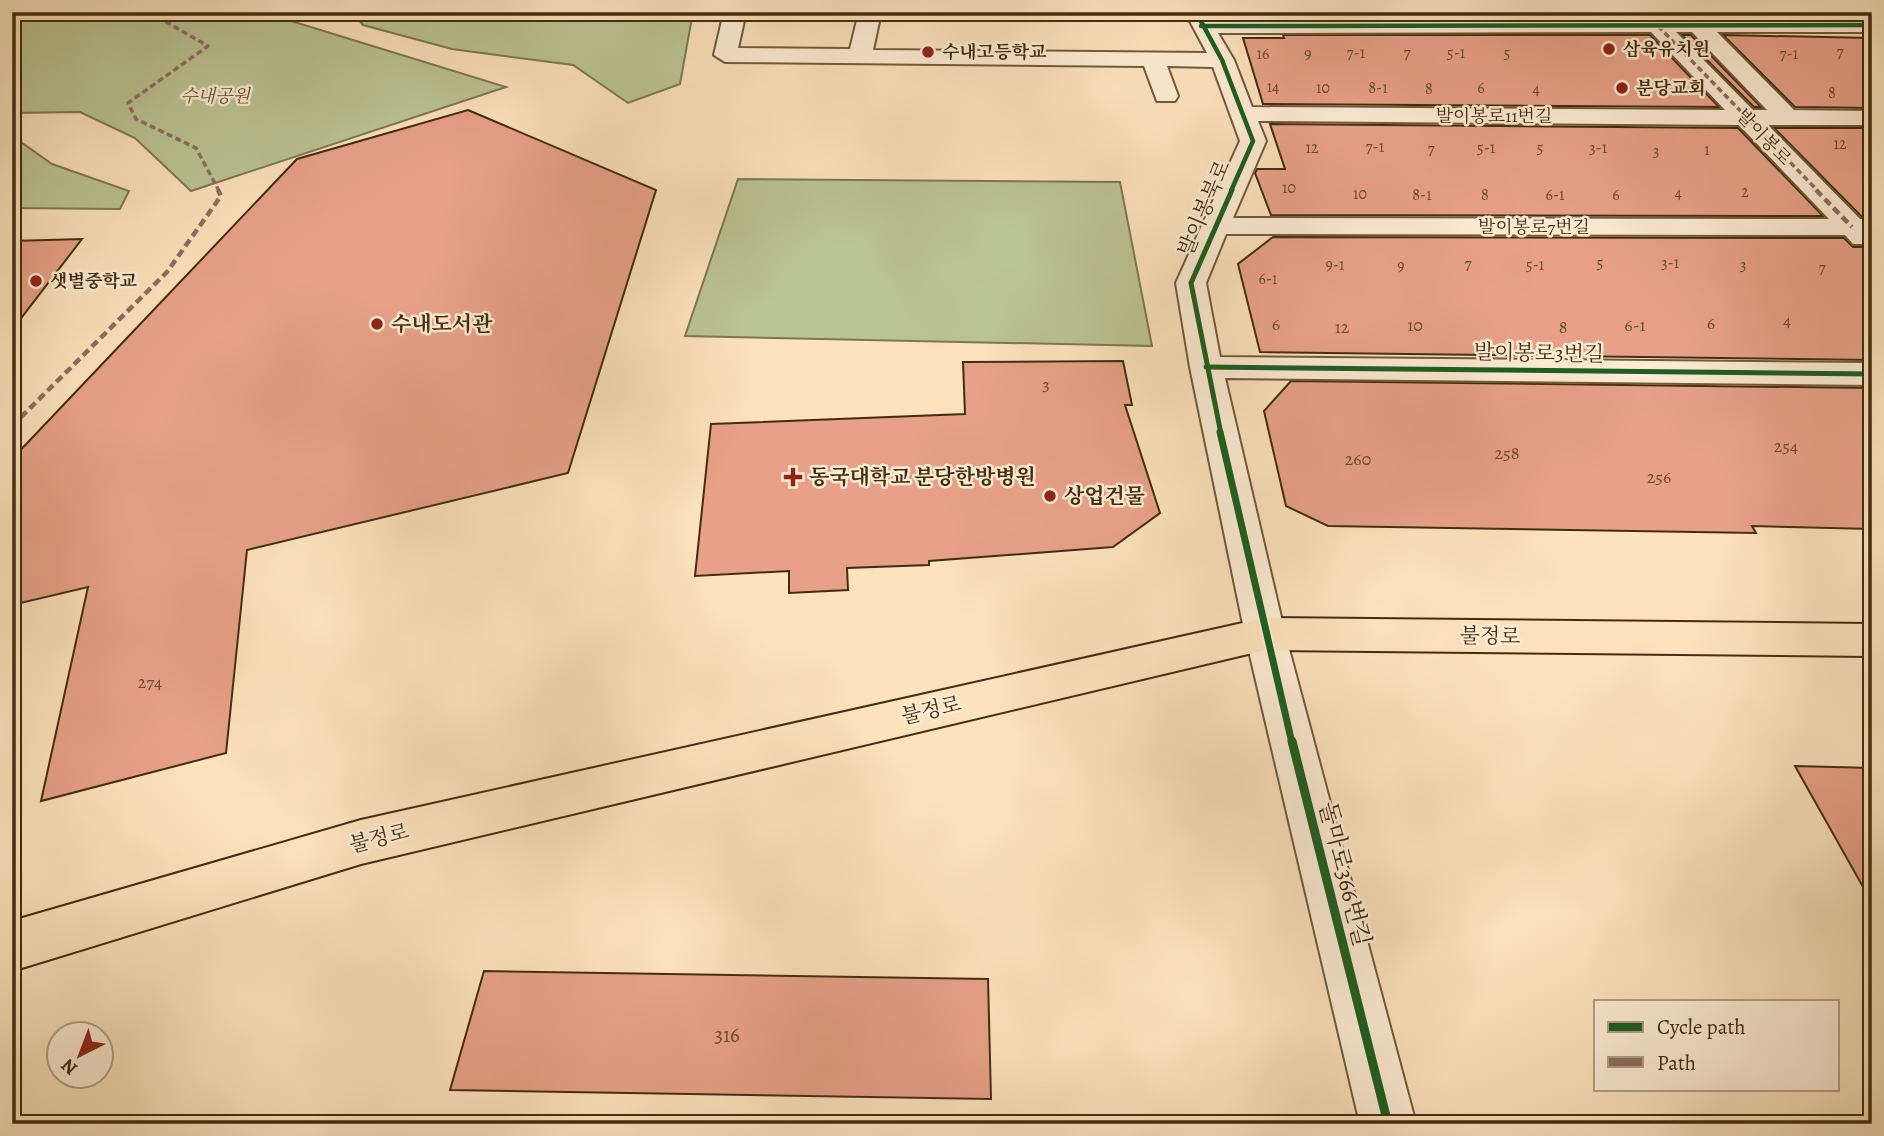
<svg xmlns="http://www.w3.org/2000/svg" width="1884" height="1136" font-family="Alegreya,'Noto Serif KR',serif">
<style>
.green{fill:#bbc494;stroke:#7e7852;stroke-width:2}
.building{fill:#e8a188;stroke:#412d0f;stroke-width:2}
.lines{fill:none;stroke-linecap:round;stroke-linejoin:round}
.minor-casing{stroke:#705a3a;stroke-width:4}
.major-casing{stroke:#412d0f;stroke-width:4}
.minor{fill:#fdecd4;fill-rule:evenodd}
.major{fill:#fce2bd;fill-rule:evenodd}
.quiet-far1{stroke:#8d6e63;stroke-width:3.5;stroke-dasharray:6 3.5;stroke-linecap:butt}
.quiet{stroke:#8d6e63;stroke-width:4.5;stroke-dasharray:8 4.5;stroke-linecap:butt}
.cycleway-far3-casing{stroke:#fdecd4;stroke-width:7}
.cycleway-far2-casing{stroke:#fdecd4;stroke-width:9}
.cycleway-far1-casing{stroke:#fdecd4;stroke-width:11}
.cycleway-casing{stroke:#fdecd4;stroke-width:13}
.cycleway-far3{stroke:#1b5e20;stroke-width:4.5}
.cycleway-far2{stroke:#1b5e20;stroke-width:5}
.cycleway-far1{stroke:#1b5e20;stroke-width:7}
.cycleway{stroke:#1b5e20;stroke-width:9}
.poi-dot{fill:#8f2418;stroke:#fdecd4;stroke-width:2.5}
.labels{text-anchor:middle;stroke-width:5;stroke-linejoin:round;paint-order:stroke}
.far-number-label{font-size:16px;fill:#6b4a2d}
.far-poi-label{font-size:18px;font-weight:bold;fill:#412d0f;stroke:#fdecd4;text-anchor:start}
.far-park-label{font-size:18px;font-style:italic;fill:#605330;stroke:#fdecd4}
.far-street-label{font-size:18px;fill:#412d0f;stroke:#fdecd4}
.number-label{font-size:18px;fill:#6b4a2d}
.street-label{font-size:21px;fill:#412d0f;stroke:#fdecd4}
.poi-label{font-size:21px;font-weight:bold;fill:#412d0f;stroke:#fdecd4;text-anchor:start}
.near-number-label{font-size:21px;fill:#6b4a2d}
.near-street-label{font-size:24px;fill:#412d0f;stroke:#fdecd4}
</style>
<rect width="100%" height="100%" fill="#fce2bd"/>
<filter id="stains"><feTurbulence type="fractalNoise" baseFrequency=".00286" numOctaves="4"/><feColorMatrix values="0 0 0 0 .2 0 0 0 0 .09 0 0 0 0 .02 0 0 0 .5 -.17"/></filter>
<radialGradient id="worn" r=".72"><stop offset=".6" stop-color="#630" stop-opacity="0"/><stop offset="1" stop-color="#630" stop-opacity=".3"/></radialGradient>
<g class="green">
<polygon points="12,12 262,12 506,87 191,191 135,138 80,112 12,113"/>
<polygon points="352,12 693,12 680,84 628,103 573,65 452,49 363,25"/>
<polygon points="12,139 18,140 52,164 129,191 120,209 12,208"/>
<polygon points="738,179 1120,182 1152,346 685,336"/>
</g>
<g class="building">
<polygon points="1275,12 1720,12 1723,16 1276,16"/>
<polygon points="1283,35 1650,35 1719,107 1263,104 1243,38 1284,38"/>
<polygon points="1682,35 1691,35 1761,107 1754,107"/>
<polygon points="1723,35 1872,38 1872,108 1795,107"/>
<polygon points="468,110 656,190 568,473 247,550 226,753 41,801 88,587 12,605 12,459 297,159"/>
<polygon points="1270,124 1738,128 1823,216 1271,215 1255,173 1257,169 1285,169"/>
<polygon points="1774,128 1872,128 1872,216 1861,216"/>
<polygon points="1273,237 1844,238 1853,247 1872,247 1872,360 1260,352 1238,264"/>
<polygon points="82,239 12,330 12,241"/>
<polygon points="1123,361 1132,405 1125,405 1160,513 1113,547 929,561 929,565 847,568 848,590 789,593 789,571 695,576 711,424 965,414 963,362"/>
<polygon points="1291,381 1872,388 1872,529 1752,526 1756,533 1328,526 1286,506 1264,411"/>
<polygon points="1795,766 1872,768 1872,903"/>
<polygon points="484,971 988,979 991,1099 450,1090"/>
</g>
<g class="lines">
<g class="minor-casing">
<path id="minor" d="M724,12H746L738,48L850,49L859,12H881L873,50L1207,53L1185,12H1207L1211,19L1872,18V32H1717L1794,110L1872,111V125H1768L1860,219H1872V244H1853L1845,235L1226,234L1206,283L1220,357L1872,363V385L1225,378L1285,634L1416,1124H1360L1245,634L1190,367L1176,283L1240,141L1213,67L1167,66L1178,96L1175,101H1157L1144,66L725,62L714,55ZM1651,32L1725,110L1252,107L1234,60L1218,33ZM1676,32H1692L1767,110H1753ZM1258,121L1739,125L1829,219L1233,218L1266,141Z"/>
</g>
<g class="major-casing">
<polygon id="major" points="1265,618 1872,624 1872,656 1265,650 361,864 12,971 12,921 361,820"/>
</g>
<use href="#minor" class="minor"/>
<use href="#major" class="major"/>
<g class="quiet-far1">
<polyline points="149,12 208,46 128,103 136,119 196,148 219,191"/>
<polyline points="1658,26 1818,191"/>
</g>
<g class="quiet">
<polyline points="1816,190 1852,227"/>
<polyline points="12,426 167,272 221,196 218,190"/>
</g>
<g class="cycleway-far3-casing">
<g id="cycleway-far3">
<polyline points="1196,12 1222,60 1253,141 1231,191"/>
<polyline points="1201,26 1872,25"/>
</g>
</g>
<g class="cycleway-far2-casing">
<g id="cycleway-far2">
<polyline points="1206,367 1872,374"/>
<polyline points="1221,434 1191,283 1232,190"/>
</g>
</g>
<g class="cycleway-far1-casing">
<polyline id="cycleway-far1" points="1220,432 1292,743"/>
</g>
<g class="cycleway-casing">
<polyline id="cycleway" points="1292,741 1388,1124"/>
</g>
<use href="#cycleway-far3" class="cycleway-far3"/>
<use href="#cycleway-far2" class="cycleway-far2"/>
<use href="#cycleway-far1" class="cycleway-far1"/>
<use href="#cycleway" class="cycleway"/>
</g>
<g class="poi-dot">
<circle cx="1609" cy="49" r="7"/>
<circle cx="928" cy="52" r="7"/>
<circle cx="1622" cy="88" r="7"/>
<circle cx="36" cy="281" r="7"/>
<circle cx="377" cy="324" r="7"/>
<path d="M789.5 466.5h7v7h7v7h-7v7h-7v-7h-7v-7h7z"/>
<circle cx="1050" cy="496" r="7"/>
</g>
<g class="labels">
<g class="far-number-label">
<text x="1840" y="57">7</text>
<text x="1356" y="58">7-1</text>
<text x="1407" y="58">7</text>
<text x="1456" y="58">5-1</text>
<text x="1507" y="58">5</text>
<text x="1263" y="59">16</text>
<text x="1308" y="59">9</text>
<text x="1789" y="59">7-1</text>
<text x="1273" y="92">14</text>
<text x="1323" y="93">10</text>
<text x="1378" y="93">8-1</text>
<text x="1481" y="93">6</text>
<text x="1429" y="94">8</text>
<text x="1536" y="94">4</text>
<text x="1832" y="98">8</text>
<text x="1840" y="149">12</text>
<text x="1375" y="152">7-1</text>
<text x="1312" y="153">12</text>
<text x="1486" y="153">5-1</text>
<text x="1540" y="153">5</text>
<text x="1598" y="153">3-1</text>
<text x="1431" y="154">7</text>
<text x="1707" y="155">1</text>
<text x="1656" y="156">3</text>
<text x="1289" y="193">10</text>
<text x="1745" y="197">2</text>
<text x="1678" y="198">4</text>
<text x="1360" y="199">10</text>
<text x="1422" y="200">8-1</text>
<text x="1485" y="200">8</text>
<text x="1555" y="200">6-1</text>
<text x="1616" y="200">6</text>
<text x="1600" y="268">5</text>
<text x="1670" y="268">3-1</text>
<text x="1468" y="269">7</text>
<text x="1335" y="270">9-1</text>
<text x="1535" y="270">5-1</text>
<text x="1743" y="270">3</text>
<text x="1401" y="271">9</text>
<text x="1822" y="273">7</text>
<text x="1268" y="284">6-1</text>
</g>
<g class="far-poi-label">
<text x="1623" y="55">삼육유치원</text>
<text x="942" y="58">수내고등학교</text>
<text x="1636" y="94">분당교회</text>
<text x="50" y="287">샛별중학교</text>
</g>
<g class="far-park-label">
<text x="215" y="102">수내공원</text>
</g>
<g class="far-street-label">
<text x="1494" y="122">발이봉로11번길</text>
<text transform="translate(1764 137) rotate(46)" y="6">발이봉로</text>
<text x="1534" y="233">발이봉로7번길</text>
</g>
<g class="number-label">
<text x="1787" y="326">4</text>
<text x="1711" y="329">6</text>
<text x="1276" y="330">6</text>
<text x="1415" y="331">10</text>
<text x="1635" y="331">6-1</text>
<text x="1342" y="333">12</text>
<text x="1563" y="333">8</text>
<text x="1046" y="390">3</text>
<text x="1786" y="452">254</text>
<text x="1507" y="459">258</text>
<text x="1358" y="465">260</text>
<text x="1659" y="483">256</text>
<text x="150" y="688">274</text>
</g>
<g class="street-label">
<text transform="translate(1204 208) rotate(-67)" y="7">발이봉북로</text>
<text transform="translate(1539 353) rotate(1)" y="7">발이봉로3번길</text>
<text transform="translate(1490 636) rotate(1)" y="7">불정로</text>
<text transform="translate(931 710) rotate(-13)" y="7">불정로</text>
<text transform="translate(379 838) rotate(-14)" y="7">불정로</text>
</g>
<g class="poi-label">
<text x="391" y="331">수내도서관</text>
<text x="809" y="484">동국대학교 분당한방병원</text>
<text x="1064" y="503">상업건물</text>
</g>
<g class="near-number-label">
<text x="727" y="1042">316</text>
</g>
<g class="near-street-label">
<text transform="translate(1345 874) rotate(76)" y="8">돌마로366번길</text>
</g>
</g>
<rect width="1884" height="1136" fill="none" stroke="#fce2bd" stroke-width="42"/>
<rect x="14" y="14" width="1856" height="1108" fill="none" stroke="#412d0f" stroke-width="3.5"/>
<rect x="21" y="21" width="1842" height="1094" fill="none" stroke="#412d0f" stroke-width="2"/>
<rect x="1594" y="1000" width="245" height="91" fill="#fdecd4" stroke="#b2a085" stroke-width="2"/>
<rect x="1608" y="1022" width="35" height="10" fill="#1b5e20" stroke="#b2a085" stroke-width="2"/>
<text x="1657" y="1034" font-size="21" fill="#412d0f">Cycle path</text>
<rect x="1608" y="1057" width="35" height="10" fill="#8d6e63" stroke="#b2a085" stroke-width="2"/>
<text x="1657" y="1070" font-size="21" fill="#412d0f">Path</text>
<g transform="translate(80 1055) rotate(222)"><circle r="33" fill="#fdecd4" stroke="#b2a085" stroke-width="2"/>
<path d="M0-5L12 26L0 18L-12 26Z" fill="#8f2418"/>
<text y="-10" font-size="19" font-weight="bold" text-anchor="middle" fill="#412d0f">N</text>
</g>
<rect width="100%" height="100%" filter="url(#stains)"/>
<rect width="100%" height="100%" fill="url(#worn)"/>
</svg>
